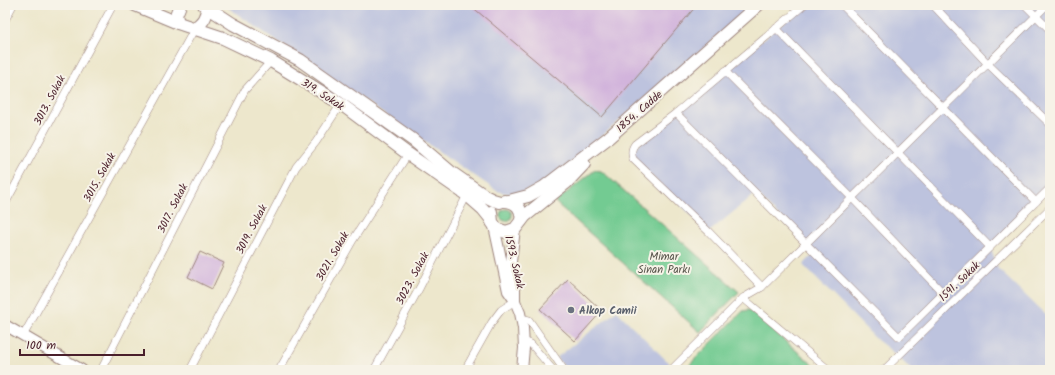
<svg xmlns="http://www.w3.org/2000/svg" width="1055" height="375" font-family="Kalam,sans-serif">
<style>
.industrial{fill:#bdc3de}
.green{fill:#73cb92;stroke:#5e755e}
.building{fill:#d2b4dc}
.lines{fill:none;stroke-linecap:round;stroke-linejoin:round}
.street-casing{stroke:#9c837c;stroke-width:8}
.secondary-casing{stroke:#9c837c;stroke-width:12}
.primary-casing{stroke:#9c837c;stroke-width:14}
.street{stroke:#fff;stroke-width:7}
.secondary{stroke:#fff;stroke-width:10}
.primary{stroke:#fff;stroke-width:12}
.worship-dot{fill:#6b7280;stroke:#f7f3e8;stroke-width:1.5}
.labels{text-anchor:middle;stroke-width:4;stroke-linejoin:round;paint-order:stroke}
.street-label{font-size:11px;fill:#4a1f2b;stroke:#f7f3e8}
.park-label{font-size:11px;fill:#56534a;stroke:#f7f3e8}
.worship-label{font-size:11px;font-weight:bold;fill:#5b616d;stroke:#f7f3e8;text-anchor:start}
</style>
<rect width="100%" height="100%" fill="#f7f3e8"/>
<filter id="ink" filterUnits="userSpaceOnUse"><feTurbulence type="fractalNoise" baseFrequency=".025" numOctaves="2"/><feDisplacementMap in="SourceGraphic" scale="8" xChannelSelector="R" yChannelSelector="G"/><feConvolveMatrix kernelMatrix="1 2 1 2 8 2 1 2 1" color-interpolation-filters="sRGB"/></filter>
<filter id="wash" filterUnits="userSpaceOnUse"><feTurbulence type="fractalNoise" baseFrequency=".012" numOctaves="4" result="noise"/><feDisplacementMap in="SourceGraphic" scale="16" xChannelSelector="R" yChannelSelector="G"/><feGaussianBlur stdDeviation="0.9" result="paint"/><feColorMatrix in="noise" values="0 0 0 0 0 0 0 0 0 0 0 0 0 0 0 0 0 1.4 0 .05"/><feComposite in="paint" operator="in"/></filter>
<g filter="url(#wash)">
<rect width="100%" height="100%" fill="#ede7cc"/>
<g class="industrial">
<polygon points="224,5 754,5 561,171 539,186 522,192 510,194 497,191"/>
<polygon points="804,5 1050,5 1050,188 990,247 998,269 1050,319 1050,370 912,370 889,349 877,340 803,265 815,253 756,193 709,232 633,159 631,151"/>
<polygon points="617,311 670,364 666,368 667,370 568,370 556,358"/>
</g>
<g class="green">
<polygon points="595,170 601,171 605,174 739,292 700,332 555,202"/>
<circle cx="506" cy="215" r="6"/>
<polygon points="748,310 749,310 819,370 695,370 689,365 743,311"/>
</g>
<g id="blocks">
<g class="building">
<polygon points="470,5 697,5 602,117"/>
<polygon points="200,252 224,263 212,289 188,277"/>
<polygon points="568,279 602,311 575,341 540,309"/>
</g>
</g>
</g>
<g filter="url(#ink)">
<use href="#blocks" fill-opacity="0" stroke="#9c837c" stroke-width="1"/>
<g class="lines">
<g class="street-casing">
<g id="street">
<polyline points="842,5 1036,202"/>
<polyline points="933,5 988,64 1050,124"/>
<polyline points="1025,5 1050,30"/>
<polyline points="5,20 13,5"/>
<polyline points="776,28 990,247"/>
<polyline points="725,71 852,198 943,293"/>
<polyline points="676,113 899,337 1050,188"/>
<polyline points="5,204 113,5"/>
<path d="M762,287L709,232L633,159C631,153 631,149 635,144L676,113L804,5"/>
<polyline points="743,298 829,370"/>
<polyline points="521,318 529,320 564,370"/>
<polyline points="23,336 195,28"/>
<polyline points="523,342 526,342 531,344 553,370"/>
<polyline points="101,370 245,90 271,61"/>
<polyline points="190,370 296,167 316,142 341,104"/>
<polyline points="279,370 353,240 408,154"/>
<polyline points="374,370 420,287 467,195"/>
<polyline points="465,370 492,322 501,310 515,301"/>
<polyline points="671,370 743,298 762,287 1047,5"/>
<polyline points="884,370 1050,208"/>
</g>
</g>
<g class="secondary-casing">
<g id="secondary">
<polyline points="494,226 508,291 515,301 520,313 523,328 524,348 522,370"/>
<polyline points="515,229 511,262 515,290 515,301"/>
<polyline points="5,325 82,370"/>
</g>
</g>
<g class="primary-casing">
<g id="primary">
<polyline points="135,5 178,23 223,38 271,61 341,104 408,154 467,195 483,209 491,219"/>
<polyline points="204,5 233,24 300,60 413,140 452,173 485,196 493,200 500,202"/>
<polyline points="178,23 176,15 180,5"/>
<path d="M195,28C203,22 207,17 207,6"/>
<path d="M504,201C517,201 523,210 521,221"/>
<polyline points="509,201 528,196 544,187 608,138 758,5"/>
<polyline points="491,212 492,222 497,229 506,232 515,229 525,216 567,182 584,164"/>
</g>
</g>
<use href="#street" class="street"/>
<use href="#secondary" class="secondary"/>
<use href="#primary" class="primary"/>
</g>
</g>
<circle class="worship-dot" cx="571" cy="310" r="4"/>
<g class="labels">
<g class="street-label">
<text transform="translate(323 94) rotate(33)" y="4">319. Sokak</text>
<text transform="translate(49 100) rotate(-62)" y="4">3013. Sokak</text>
<text transform="translate(639 111) rotate(-41)" y="4">1854. Cadde</text>
<text transform="translate(99 177) rotate(-61)" y="4">3015. Sokak</text>
<text transform="translate(172 208) rotate(-63)" y="4">3017. Sokak</text>
<text transform="translate(251 229) rotate(-62)" y="4">3019. Sokak</text>
<text transform="translate(332 256) rotate(-60)" y="4">3021. Sokak</text>
<text transform="translate(515 262) rotate(77)" y="4">1593. Sokak</text>
<text transform="translate(412 278) rotate(-62)" y="4">3023. Sokak</text>
<text transform="translate(959 281) rotate(-44)" y="4">1591. Sokak</text>
</g>
<g class="park-label">
<text x="664" y="260">Mimar<tspan x="664" dy="13">Sinan Parkı</tspan></text>
</g>
<g class="worship-label">
<text x="579" y="314">Alkop Camii</text>
</g>
</g>
<rect width="1055" height="375" fill="none" stroke="#f7f3e8" stroke-width="20"/>
<path d="M20 349v6h124v-6" fill="none" stroke="#4a1f2b" stroke-width="2"/>
<text x="26" y="349" font-size="12" fill="#4a1f2b" stroke="#f7f3e8" stroke-width="3" paint-order="stroke">100 m</text>
</svg>
